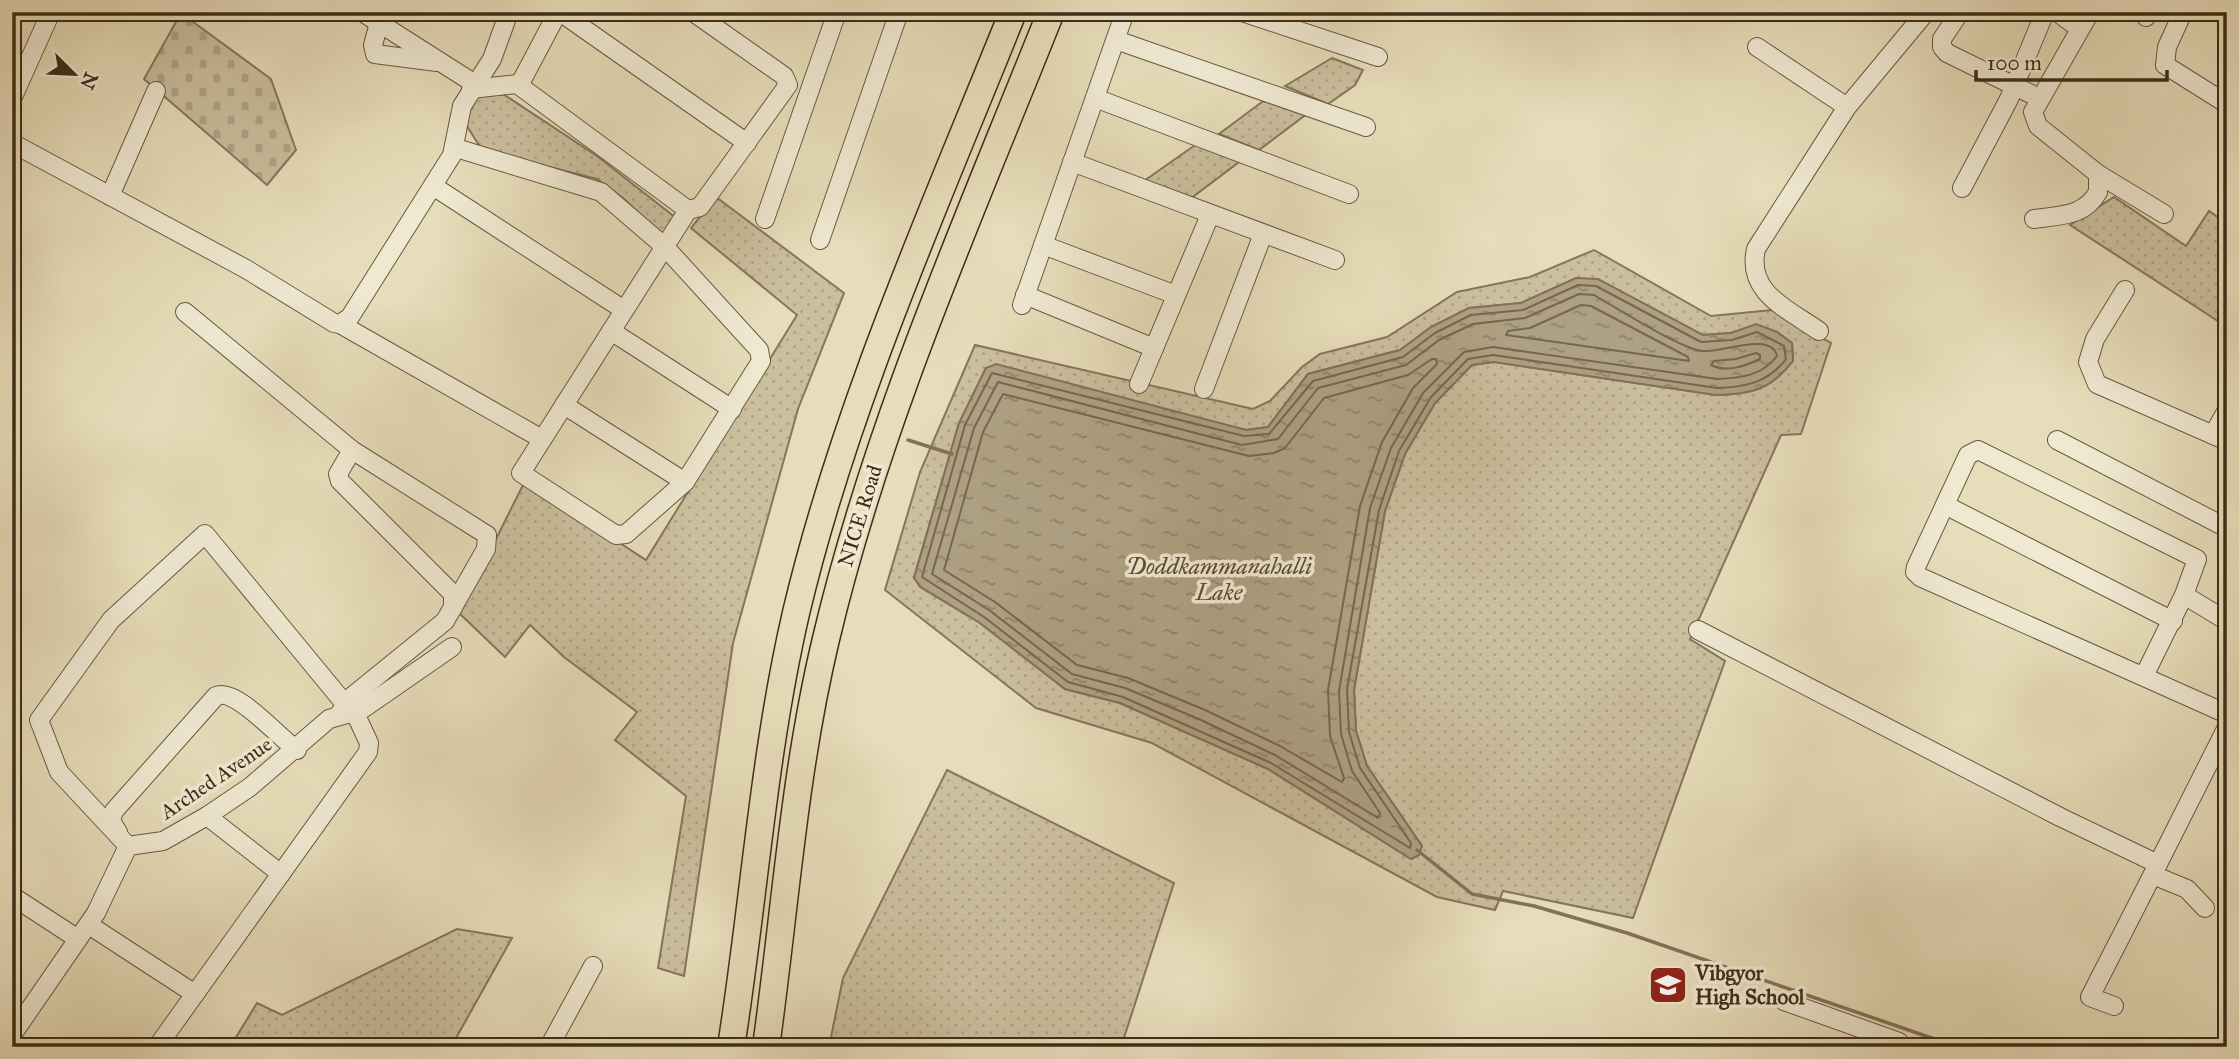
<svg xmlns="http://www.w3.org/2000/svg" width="2239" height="1059" font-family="'IM FELL Great Primer',serif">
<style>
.grass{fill:url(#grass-dots);stroke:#86765b;stroke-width:2;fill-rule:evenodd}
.cemetery{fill:url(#cemetery-stones);stroke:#86765b;stroke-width:2}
.water{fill:url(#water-ripples);stroke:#827258;stroke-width:2}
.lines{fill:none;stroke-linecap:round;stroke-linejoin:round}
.shore{stroke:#77664e;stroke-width:2}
.stream{stroke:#827258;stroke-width:3.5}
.minor-casing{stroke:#6a5840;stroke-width:20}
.highway-casing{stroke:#402c18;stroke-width:29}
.minor{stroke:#efe9d2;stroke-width:18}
.highway{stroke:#e7ddba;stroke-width:26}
.labels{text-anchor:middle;stroke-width:7;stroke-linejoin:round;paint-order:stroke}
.street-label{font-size:21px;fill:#402c18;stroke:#efe9d2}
.poi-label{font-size:21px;font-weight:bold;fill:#402c18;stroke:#efe9d2;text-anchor:start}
.water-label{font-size:23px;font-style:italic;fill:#5c4933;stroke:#efe9d2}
</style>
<defs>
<pattern id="grass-dots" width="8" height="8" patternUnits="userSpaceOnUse" patternTransform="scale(1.75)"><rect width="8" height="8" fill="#cbbf9e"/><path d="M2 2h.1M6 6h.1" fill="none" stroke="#afa487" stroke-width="1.8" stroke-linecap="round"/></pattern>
<pattern id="cemetery-stones" width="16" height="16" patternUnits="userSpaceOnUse" patternTransform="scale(1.75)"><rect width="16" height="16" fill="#cbbf9e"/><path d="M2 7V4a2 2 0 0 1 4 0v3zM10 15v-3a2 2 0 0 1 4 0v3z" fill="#afa487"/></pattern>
<pattern id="water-ripples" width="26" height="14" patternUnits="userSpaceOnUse" patternTransform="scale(1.75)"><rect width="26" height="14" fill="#aea183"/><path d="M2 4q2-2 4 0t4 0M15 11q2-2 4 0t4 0" fill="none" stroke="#8f836a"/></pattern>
</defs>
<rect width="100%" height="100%" fill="#e7ddba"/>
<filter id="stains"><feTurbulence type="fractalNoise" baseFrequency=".00286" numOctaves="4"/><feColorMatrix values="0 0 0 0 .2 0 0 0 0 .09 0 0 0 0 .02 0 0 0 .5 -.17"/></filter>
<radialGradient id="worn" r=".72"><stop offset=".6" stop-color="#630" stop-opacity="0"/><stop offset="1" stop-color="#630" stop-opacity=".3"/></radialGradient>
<g class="grass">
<polygon points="1332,58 1363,70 1355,85 1328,104 1285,86"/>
<polygon points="503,94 597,156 676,218 664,237 623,198 597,179 482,150 465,123 466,109 480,96"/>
<polygon points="1266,99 1308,113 1259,150 1219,134"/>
<polygon points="1198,143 1243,159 1190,199 1144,181"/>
<polygon points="716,197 844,293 798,409 733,643 684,976 658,968 686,796 615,740 637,712 564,657 530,625 505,657 459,613 525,481 646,560 797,315 691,228"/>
<polygon points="2114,197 2186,246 2209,211 2227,224 2227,327 2070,225"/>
<path d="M1594,250L1711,316L1772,310L1831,343L1801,434L1781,435L1690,639L1725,661L1633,918L1503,891L1495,910L1437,897L1152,743L1036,708L885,590L920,472L975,345L1253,409L1270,401L1302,367L1320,354L1387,337L1457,292L1530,277ZM1576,278L1703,335L1731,333L1756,325L1777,332L1792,343L1793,361C1770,390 1752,394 1716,395L1494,362L1472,365L1435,403L1405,454L1385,511L1354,690L1356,731L1367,766L1422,846L1412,859L1268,769L1120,703L1065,689L980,623L920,587L914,577L959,423L986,368L1246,430L1268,427L1308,374L1400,350L1431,327L1469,308L1521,303Z"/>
<polygon points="947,770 1174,883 1121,1047 829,1047 843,978"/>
<polygon points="457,929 512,938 451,1047 230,1047 257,1003 282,1015"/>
</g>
<polygon class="cemetery" points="181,13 271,79 296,150 267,185 144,79"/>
<path class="water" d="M1576,278L1598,279L1703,335L1731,333L1756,324L1777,332L1792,343L1793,361C1770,390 1752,394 1716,395L1494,362L1472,365L1435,403L1405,454L1385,511L1354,690L1356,731L1367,766L1422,846L1419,855L1411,859L1268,769L1120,703L1065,689L980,623L921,587L914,578L959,423L986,368L996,364L1246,430L1268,427L1308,374L1400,350L1431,327L1469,308L1521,303Z"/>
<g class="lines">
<g class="shore">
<path d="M1578,285L1596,286L1701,342L1732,340L1757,332L1784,346L1786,359C1768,383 1745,387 1717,388L1493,355L1468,359L1431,397L1399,451L1379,510L1347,689L1349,732L1360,768L1411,843L1410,848L1271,763L1123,697L1068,682L984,617L922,577L965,425L992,373L1244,436L1269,434L1313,381L1403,357L1435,333L1471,315L1523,310Z"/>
<path d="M1579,294L1594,295C1617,308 1679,348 1702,351C1721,353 1772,331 1777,356C1762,376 1741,378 1717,379L1493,347L1464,352L1423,393L1391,448L1370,508L1339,691L1341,734L1352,771L1380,813L1378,818L1275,755L1201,720L1125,688L1072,674L989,610L932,574L974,428L998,382L1242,445L1278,439L1318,388L1406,365L1439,340L1473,324L1525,318Z"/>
<polygon points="1581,305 1591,306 1688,357 1689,361 1506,335 1508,331 1530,328"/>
<path d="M1756,353L1760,355V359C1745,366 1726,373 1711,365L1714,361L1736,359Z"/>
<polygon points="1432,359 1436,359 1437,364 1413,388 1382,442 1360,506 1328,690 1330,736 1344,778 1342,782 1280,746 1205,710 1128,678 1077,665 995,602 944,570 983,432 1003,394 1249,456 1274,453 1285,448 1324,398 1408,375"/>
</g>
<g class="stream">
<polyline points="908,440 952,454"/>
<polyline points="1417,850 1472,894 1534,906 1627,933 1952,1045"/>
</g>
<g class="minor-casing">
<g id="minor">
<polyline points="362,12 475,84"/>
<polyline points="560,12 747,143"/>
<polyline points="1242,12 1378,57"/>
<polyline points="1960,12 1942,39 1942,47 1947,53 2039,98"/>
<polyline points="2057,12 2080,29"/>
<polyline points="2183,12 2167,47 2165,65 2227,104"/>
<polyline points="2219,12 2227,15"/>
<polyline points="2146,17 2149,12"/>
<polyline points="379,23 373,45 375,54 437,62"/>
<polyline points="1116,40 1366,127"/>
<polyline points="1757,47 1847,107"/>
<polyline points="517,84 688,210"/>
<polyline points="471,89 517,84 522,80 558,12"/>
<polyline points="1095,98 1349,194"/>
<polyline points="12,99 51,12"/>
<polyline points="12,143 246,269 334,323 340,324 350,317 452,155 462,106 492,59 509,12"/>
<polyline points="456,148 601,192 665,247 759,350 761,361 685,482 626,534 616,535 521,473 688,210 700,207 788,85 784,76 693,12"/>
<polyline points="1072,162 1335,260"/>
<polyline points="2098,174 2164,214"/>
<polyline points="433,186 624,310"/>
<polyline points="1962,188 2009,99 2045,12"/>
<polyline points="110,196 156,91"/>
<polyline points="765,219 837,12"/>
<path d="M2034,219C2060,215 2084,217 2098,192V174L2038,126L2033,112L2090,12"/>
<polyline points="820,240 899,12"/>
<polyline points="1043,245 1176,295"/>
<polyline points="2125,290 2095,339 2088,362 2097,384 2227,441"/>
<polyline points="1025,295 1154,348"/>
<polyline points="1022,305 1125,12"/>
<polyline points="185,312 352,450 487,535 486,549 445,621 350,698 338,716"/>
<polyline points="340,324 542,439"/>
<polyline points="611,331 732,409"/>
<path d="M1819,331C1788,309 1746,293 1756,249L1847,107L1926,12"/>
<polyline points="1139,384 1210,215"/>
<polyline points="1204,389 1263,234"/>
<polyline points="564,405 685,482"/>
<polyline points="2213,435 2227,410"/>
<polyline points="2057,440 2227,528"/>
<polyline points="352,450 338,474 340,481 453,594 453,608"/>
<polyline points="1945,505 2173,621"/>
<polyline points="2227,621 2184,595 2197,559 1978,450 1968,455 1916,567 1915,572 1920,577 2227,714"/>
<polyline points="1698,630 2060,817 2158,864 2227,727"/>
<polyline points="2144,676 2184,595"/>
<polyline points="207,816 281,874"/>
<path d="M118,832L111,821L114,811L216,696C236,687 278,737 297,750"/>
<polyline points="128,846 59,772 39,720 111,620 205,534 345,704"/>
<polyline points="2153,875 2187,889 2205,908"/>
<polyline points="12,896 78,939"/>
<polyline points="89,925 195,994"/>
<polyline points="1784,1001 1899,1042 1902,1047"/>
<polyline points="2114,1006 2090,997 2158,864"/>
<polyline points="12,1035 96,913 128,846 163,841 207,816 250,787 329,719 361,710 452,647"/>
<polyline points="157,1047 368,752 369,743 355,713"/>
<polyline points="549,1047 593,966"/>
</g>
</g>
<g class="highway-casing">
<g id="highway">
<path d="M731,1047C754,902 763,756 796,613C845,406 934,209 1013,12"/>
<path d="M766,1047C785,911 794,772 826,639C877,423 969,218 1051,12"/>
</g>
</g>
<use href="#minor" class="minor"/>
<use href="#highway" class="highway"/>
</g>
<defs>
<g id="school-square" transform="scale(2.0125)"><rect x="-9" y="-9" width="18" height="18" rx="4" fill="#8f2418" stroke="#efe9d2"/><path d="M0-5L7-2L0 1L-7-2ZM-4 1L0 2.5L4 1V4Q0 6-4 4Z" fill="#fff"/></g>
</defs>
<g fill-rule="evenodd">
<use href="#school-square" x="1668" y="985"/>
</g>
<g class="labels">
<g class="street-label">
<text transform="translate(860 516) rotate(-73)" y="7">NICE Road</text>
<text transform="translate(216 778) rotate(-34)" y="7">Arched Avenue</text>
</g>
<g class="poi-label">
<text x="1695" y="980">Vibgyor<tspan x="1695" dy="24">High School</tspan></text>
</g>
<g class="water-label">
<text x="1219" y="574">Doddkammanahalli<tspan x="1219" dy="26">Lake</tspan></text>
</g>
</g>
<rect width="2239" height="1059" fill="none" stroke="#e7ddba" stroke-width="42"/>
<rect x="14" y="14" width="2211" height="1031" fill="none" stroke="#402c18" stroke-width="3.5"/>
<rect x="21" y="21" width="2197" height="1017" fill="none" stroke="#402c18" stroke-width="2"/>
<g transform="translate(74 74) rotate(114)" stroke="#efe9d2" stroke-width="5" paint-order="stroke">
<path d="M0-5L12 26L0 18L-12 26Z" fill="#402c18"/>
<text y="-10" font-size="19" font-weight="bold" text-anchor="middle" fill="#402c18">N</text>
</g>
<path d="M1976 70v10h191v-10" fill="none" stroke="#402c18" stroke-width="3.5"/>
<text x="1987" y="70" font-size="21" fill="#402c18" stroke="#efe9d2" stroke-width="5" paint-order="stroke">100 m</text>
<rect width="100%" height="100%" filter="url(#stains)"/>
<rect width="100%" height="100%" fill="url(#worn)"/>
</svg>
